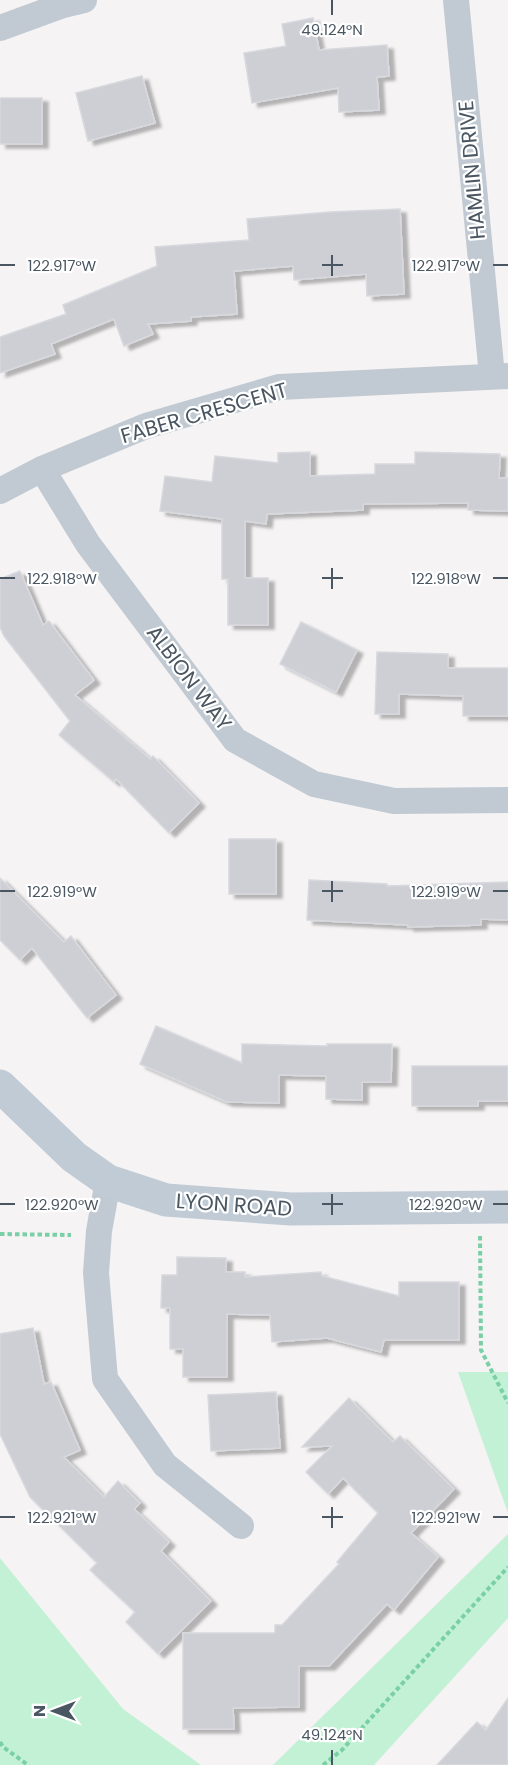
<svg xmlns="http://www.w3.org/2000/svg" width="508" height="1765" font-family="Poppins,sans-serif">
<style>
.green{fill:#c3f1d5}
.building{fill:#cdcfd5;stroke:#d7d9de;stroke-width:1.5;filter:url(#shadow)}
.lines{fill:none;stroke-linecap:round;stroke-linejoin:round}
.path{stroke:#7ad0a6;stroke-width:4;stroke-dasharray:4.5 3;stroke-linecap:butt}
.street{stroke:#c1cad2;stroke-width:26}
.secondary{stroke:#c1cbd6;stroke-width:33}
.ticks{fill:none;stroke:#4a5661;stroke-width:2}
.labels{text-anchor:middle;stroke-width:4.5;stroke-linejoin:round;paint-order:stroke}
.street-label{font-size:21px;fill:#4a5661;stroke:#fff}
.ticks-label{font-size:15px;text-anchor:middle;fill:#4a5661;stroke:#fff;stroke-width:4.5;stroke-linejoin:round;paint-order:stroke}
</style>
<defs>
<filter id="shadow"><feDropShadow dx="6" dy="4" stdDeviation="1.5" flood-color="#0004"/></filter>
</defs>
<rect width="100%" height="100%" fill="#f5f3f3"/>
<g class="green">
<polygon points="458,1372 508,1372 508,1513"/>
<polygon points="508,1534 508,1618 374,1765 273,1765"/>
<polygon points="0,1558 123,1709 201,1765 0,1765"/>
</g>
<g class="building">
<polygon points="313,18 319,50 387,45 389,76 377,77 379,110 339,112 338,88 252,103 244,53 286,46 282,24"/>
<polygon points="142,76 155,123 88,141 76,93"/>
<rect x="0" y="98" width="42" height="46"/>
<polygon points="400,209 404,294 367,296 366,274 294,280 293,266 234,271 237,314 191,317 191,321 148,324 153,334 124,346 114,319 51,344 55,354 0,373 0,337 66,314 63,305 157,266 155,247 249,240 247,219 330,212"/>
<polygon points="310,452 310,476 375,474 375,464 415,464 415,452 500,454 499,478 508,478 508,511 468,510 468,503 363,504 363,510 267,514 266,524 245,521 245,578 268,578 268,625 228,625 228,579 222,579 222,519 160,511 165,476 212,482 215,456 278,463 278,453"/>
<polygon points="20,571 43,625 49,621 94,680 75,695 150,759 153,756 199,803 169,833 116,779 114,782 59,735 70,721 4,636 0,627 0,579"/>
<polygon points="301,622 357,650 336,692 280,664"/>
<polygon points="377,652 448,654 448,668 508,668 508,716 463,716 463,696 399,694 399,714 375,714"/>
<rect x="229" y="839" width="47" height="55"/>
<polygon points="0,878 64,942 71,936 116,995 87,1018 32,948 20,960 0,940"/>
<polygon points="309,880 387,884 387,886 508,882 508,920 481,919 481,925 408,927 408,925 307,920"/>
<polygon points="156,1026 242,1063 242,1044 327,1046 327,1044 392,1044 391,1082 362,1082 362,1100 326,1099 326,1076 279,1075 279,1103 227,1102 140,1064"/>
<polygon points="412,1066 508,1066 508,1101 478,1101 478,1106 412,1106"/>
<polygon points="177,1257 226,1258 226,1272 245,1272 245,1277 321,1272 322,1276 399,1296 399,1282 459,1282 459,1340 384,1340 381,1352 327,1338 272,1342 270,1315 227,1314 227,1377 183,1377 183,1349 170,1349 170,1308 161,1308 162,1275 177,1275"/>
<polygon points="33,1328 44,1384 51,1382 80,1450 64,1457 104,1497 118,1481 140,1503 134,1509 169,1542 161,1551 211,1601 158,1654 126,1622 135,1612 90,1570 97,1563 30,1497 0,1434 0,1334"/>
<polygon points="276,1392 280,1448 211,1451 208,1395"/>
<polygon points="349,1398 393,1442 400,1436 454,1489 411,1533 438,1557 394,1610 387,1604 329,1666 299,1666 299,1707 233,1708 234,1729 183,1729 183,1633 275,1633 275,1625 282,1625 339,1564 337,1562 378,1513 343,1478 328,1494 306,1472 332,1446 302,1447"/>
<polygon points="508,1698 508,1765 437,1765 477,1722 486,1730"/>
</g>
<g class="lines">
<g class="path">
<polyline points="0,1234 71,1235"/>
<polyline points="480,1236 481,1350 508,1403"/>
<polyline points="0,1742 3,1747 28,1765"/>
<polyline points="323,1765 342,1750 508,1567"/>
</g>
<g class="street">
<polyline points="456,0 492,376"/>
<polyline points="0,28 63,5 84,0"/>
<polyline points="42,469 88,544 235,740 314,784 394,801 508,800"/>
<polyline points="0,491 42,469 146,426 279,387 508,376"/>
<polyline points="108,1181 99,1231 96,1273 105,1379 165,1465 241,1526"/>
</g>
<polyline class="secondary" points="0,1086 74,1157 108,1181 166,1200 291,1209 508,1207"/>
</g>
<path class="ticks" d="M332,0V15M332,255V276M0,265H15M322,265H343M493,265H508M332,568V589M0,578H15M322,578H343M493,578H508M332,881V902M0,891H15M322,891H343M493,891H508M332,1194V1215M0,1204H15M322,1204H343M493,1204H508M332,1507V1528M0,1517H15M322,1517H343M493,1517H508M332,1750V1765"/>
<g class="labels">
<g class="street-label">
<text transform="translate(472 170) rotate(-95)" y="7">HAMLIN DRIVE</text>
<text transform="translate(204 413) rotate(-16)" y="7">FABER CRESCENT</text>
<text transform="translate(189 678) rotate(53)" y="7">ALBION WAY</text>
<text transform="translate(234 1205) rotate(4)" y="7">LYON ROAD</text>
</g>
</g>
<g class="ticks-label">
<text x="332" y="35">49.124°N</text>
<text x="446" y="271">122.917°W</text>
<text x="62" y="271">122.917°W</text>
<text x="446" y="584">122.918°W</text>
<text x="62" y="584">122.918°W</text>
<text x="62" y="897">122.919°W</text>
<text x="446" y="897">122.919°W</text>
<text x="446" y="1210">122.920°W</text>
<text x="62" y="1210">122.920°W</text>
<text x="446" y="1523">122.921°W</text>
<text x="62" y="1523">122.921°W</text>
<text x="332" y="1740">49.124°N</text>
</g>
<g transform="translate(54 1711) rotate(270)" stroke="#ffffff" stroke-width="4.5" paint-order="stroke">
<path d="M0-4.5L10 22L0 15L-10 22Z" fill="#4a5661"/>
<text y="-9" font-size="16" font-weight="bold" text-anchor="middle" fill="#4a5661">N</text>
</g>
</svg>
